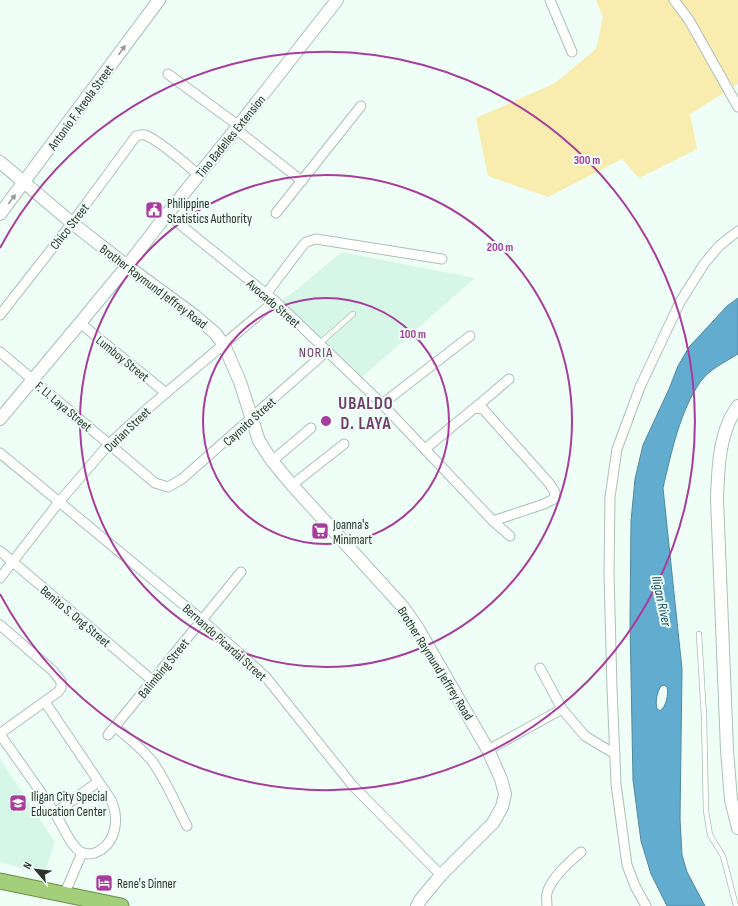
<svg xmlns="http://www.w3.org/2000/svg" width="738" height="906" font-family="'Sofia Sans Condensed',sans-serif">
<style>
.built{fill:#d6f7e7}
.green{fill:#f9ecaf}
.water{fill:#62acd0;stroke:#51889f;fill-rule:evenodd}
.lines{fill:none;stroke-linecap:round;stroke-linejoin:round}
.service-casing{stroke:#aac1b6;stroke-width:6}
.minor-casing{stroke:#aac1b6;stroke-width:11}
.tertiary-casing{stroke:#aac1b6;stroke-width:14}
.trunk-casing{stroke:#6a8f4a;stroke-width:17}
.service{stroke:#fff;stroke-width:4.5}
.minor{stroke:#fff;stroke-width:9}
.tertiary{stroke:#fff;stroke-width:12}
.trunk{stroke:#a3ce7a;stroke-width:15}
.oneway{fill:#949996}
.ring{fill:none;stroke:#a83d9d;stroke-width:2}
.labels{text-anchor:middle;stroke-width:4;stroke-linejoin:round;paint-order:stroke}
.street-label{font-size:13px;fill:#2a332e;stroke:#effef6}
.poi-label{font-size:13px;fill:#2a332e;stroke:#effef6;text-anchor:start}
.neighbourhood-label{font-size:14px;letter-spacing:1px;fill:#723c6b;stroke:#effef6}
.water-label{font-size:14px;font-style:italic;fill:#17516b;stroke:#effef6}
.district-label{font-size:17px;font-weight:bold;letter-spacing:1px;fill:#723c6b;stroke:#effef6}
.centre{fill:#a83d9d;stroke:#effef6;stroke-width:2}
.ring-label{font-size:12px;text-anchor:middle;font-weight:bold;fill:#a83d9d;stroke:#effef6;stroke-width:4;stroke-linejoin:round;paint-order:stroke}
</style>
<rect width="100%" height="100%" fill="#effef6"/>
<g class="built">
<polygon points="342,252 475,278 362,377 281,302"/>
<polygon points="0,759 55,842 44,874 0,862"/>
</g>
<polygon class="green" points="596,0 738,0 738,84 690,114 697,149 639,178 622,159 548,197 488,176 476,118 555,83 596,49 603,17"/>
<path class="water" d="M738,298V354C725,362 710,369 701,381C680,410 671,454 663,488L682,669L680,819L682,855L687,872L705,906H667L651,874L641,841L633,780L630,621L631,521L635,479L643,445L669,389L678,366L689,347L727,306ZM664,685L667,687C669,694 666,707 660,711L657,709C655,701 657,693 661,686Z"/>
<g class="lines">
<g class="service-casing">
<g id="service">
<polyline points="319,344 353,314"/>
<polyline points="699,634 704,717 706,811 710,835 723,856 736,906"/>
</g>
</g>
<g class="minor-casing">
<g id="minor">
<polyline points="550,0 572,52"/>
<polyline points="674,0 689,20 738,107"/>
<polyline points="168,74 239,126"/>
<polyline points="236,129 302,181"/>
<polyline points="276,213 361,106"/>
<polyline points="167,214 275,301 382,404 493,521 510,536"/>
<polyline points="266,294 300,249 306,242 316,239 442,259"/>
<path d="M0,315L72,223L136,136C140,135 142,134 145,135C159,140 187,165 199,175"/>
<polyline points="80,323 166,393"/>
<polyline points="0,352 155,483 168,487 182,479 327,351"/>
<polyline points="382,404 470,336"/>
<polyline points="475,408 509,379"/>
<polyline points="425,449 472,410 475,408 483,409 549,483 555,492 554,499 544,504 493,521"/>
<polyline points="0,453 202,620 265,676 353,786 441,875"/>
<polyline points="272,461 311,428"/>
<polyline points="292,485 344,444"/>
<polyline points="0,551 153,681"/>
<polyline points="0,578 59,502 109,444 147,409 275,301"/>
<polyline points="0,625 53,671 61,681 61,688 58,692 2,732"/>
<polyline points="540,668 562,709 585,736 615,754"/>
<path d="M115,727C128,737 141,748 152,761C166,780 176,805 187,826"/>
<polyline points="108,735 241,572"/>
<path d="M1,736C19,761 37,786 54,812C62,823 70,846 81,852C87,855 94,854 99,851C117,841 119,817 111,800L47,705"/>
<polyline points="488,750 562,709"/>
<polyline points="55,813 98,782"/>
<polyline points="64,895 82,853"/>
<path d="M547,906C547,902 546,897 547,893C551,878 569,862 581,852"/>
<polyline points="646,906 635,886 627,865 616,784 612,688 609,573 610,497 617,449 640,387 680,302 704,264 719,246 738,231"/>
</g>
</g>
<g class="tertiary-casing">
<g id="tertiary">
<polyline points="0,162 72,223 127,266 195,316 215,333 224,345 240,382 259,441 272,461 292,485 403,607 417,627 488,750 501,779 505,794 502,807 493,823 441,875 421,899 417,906"/>
<polyline points="0,214 159,0"/>
<path d="M738,406C719,431 718,469 717,499L727,750L731,800L738,828"/>
<polyline points="0,419 80,323 127,266 167,214 236,129 337,0"/>
</g>
</g>
<g class="trunk-casing">
<polyline id="trunk" points="0,881 121,906"/>
</g>
<use href="#service" class="service"/>
<use href="#minor" class="minor"/>
<use href="#tertiary" class="tertiary"/>
<use href="#trunk" class="trunk"/>
</g>
<defs><path id="oneway-solid" d="M-6-.8H1V-3.2L6.5 0L1 3.2V.8H-6Z"/></defs>
<g class="oneway">
<use href="#oneway-solid" transform="translate(122 50) rotate(-54)"/>
<use href="#oneway-solid" transform="translate(12 199) rotate(-52)"/>
</g>
<g class="ring">
<circle cx="326" cy="421" r="123"/>
<circle cx="326" cy="421" r="246"/>
<path d="M0 248A369 369 0 1 1 0 594"/>
</g>
<defs>
<g id="civic-square" transform="scale(0.9)"><rect x="-9" y="-9" width="18" height="18" rx="4" fill="#a83d9d" stroke="#effef6"/><path d="M-.6-6.5H3V-4.5H.6V-3L4-1V1h2V6H-6V1h2V-1L-.6-3ZM-1.2 2.5V6h2.4V2.5Z" fill="#fff"/></g>
<g id="supermarket-square" transform="scale(0.9)"><rect x="-9" y="-9" width="18" height="18" rx="4" fill="#a83d9d" stroke="#effef6"/><path d="M-6-5.5h2.5l.6 2H6L4.5 2H-2.5L-4.4-4H-6ZM-1.5 3.2a1.3 1.3 0 1 0 .1 0ZM3 3.2a1.3 1.3 0 1 0 .1 0Z" fill="#fff"/></g>
<g id="school-square" transform="scale(0.9)"><rect x="-9" y="-9" width="18" height="18" rx="4" fill="#a83d9d" stroke="#effef6"/><path d="M0-5L7-2L0 1L-7-2ZM-4 1L0 2.5L4 1V4Q0 6-4 4Z" fill="#fff"/></g>
<g id="hotel-square" transform="scale(0.9)"><rect x="-9" y="-9" width="18" height="18" rx="4" fill="#a83d9d" stroke="#effef6"/><path d="M-6-4.5h1.5V1H6V5H4.5V3h-9V5H-6ZM-4 0a1.8 1.8 0 1 1 3.6 0ZM.5 0V-2.5h3Q6-2.5 6 0Z" fill="#fff"/></g>
</defs>
<g fill-rule="evenodd">
<use href="#civic-square" x="154" y="210"/>
<use href="#supermarket-square" x="320" y="531"/>
<use href="#school-square" x="18" y="803"/>
<use href="#hotel-square" x="104" y="883"/>
</g>
<g class="labels">
<g class="street-label">
<text transform="translate(80 107) rotate(-54)" y="5">Antonio F. Areola Street</text>
<text transform="translate(230 136) rotate(-51)" y="5">Tino Badelles Extension</text>
<text transform="translate(69 226) rotate(-52)" y="5">Chico Street</text>
<text transform="translate(154 286) rotate(37)" y="5">Brother Raymund Jeffrey Road</text>
<text transform="translate(274 303) rotate(41)" y="5">Avocado Street</text>
<text transform="translate(123 358) rotate(39)" y="5">Lumboy Street</text>
<text transform="translate(64 406) rotate(40)" y="5">F. Ll. Laya Street</text>
<text transform="translate(249 421) rotate(-42)" y="5">Caymito Street</text>
<text transform="translate(127 429) rotate(-44)" y="5">Durian Street</text>
<text transform="translate(76 616) rotate(40)" y="5">Benito S. Ong Street</text>
<text transform="translate(225 642) rotate(42)" y="5">Bernando Picardal Street</text>
<text transform="translate(436 663) rotate(58)" y="5">Brother Raymund Jeffrey Road</text>
<text transform="translate(163 668) rotate(-51)" y="5">Balimbing Street</text>
</g>
<g class="poi-label">
<text x="167" y="208">Philippine<tspan x="167" dy="15">Statistics Authority</tspan></text>
<text x="333" y="529">Joanna's<tspan x="333" dy="15">Minimart</tspan></text>
<text x="31" y="801">Iligan City Special<tspan x="31" dy="15">Education Center</tspan></text>
<text x="117" y="888">Rene's Dinner</text>
</g>
<g class="neighbourhood-label">
<text x="316" y="357">NORIA</text>
</g>
<g class="water-label">
<text transform="translate(662 601) rotate(78)" y="5">Iligan River</text>
</g>
<g class="district-label">
<text x="366" y="409">UBALDO<tspan x="366" dy="20">D. LAYA</tspan></text>
</g>
</g>
<circle cx="326" cy="421" r="6" class="centre"/>
<g class="ring-label">
<text x="587" y="164">300 m</text>
<text x="500" y="251">200 m</text>
<text x="413" y="338">100 m</text>
</g>
<g transform="translate(36 870) rotate(298)" stroke="#effef6" stroke-width="3" paint-order="stroke">
<path d="M0-3L7 15L0 10L-7 15Z" fill="#2a332e"/>
<text y="-6" font-size="11" font-weight="bold" text-anchor="middle" fill="#2a332e">N</text>
</g>
</svg>
